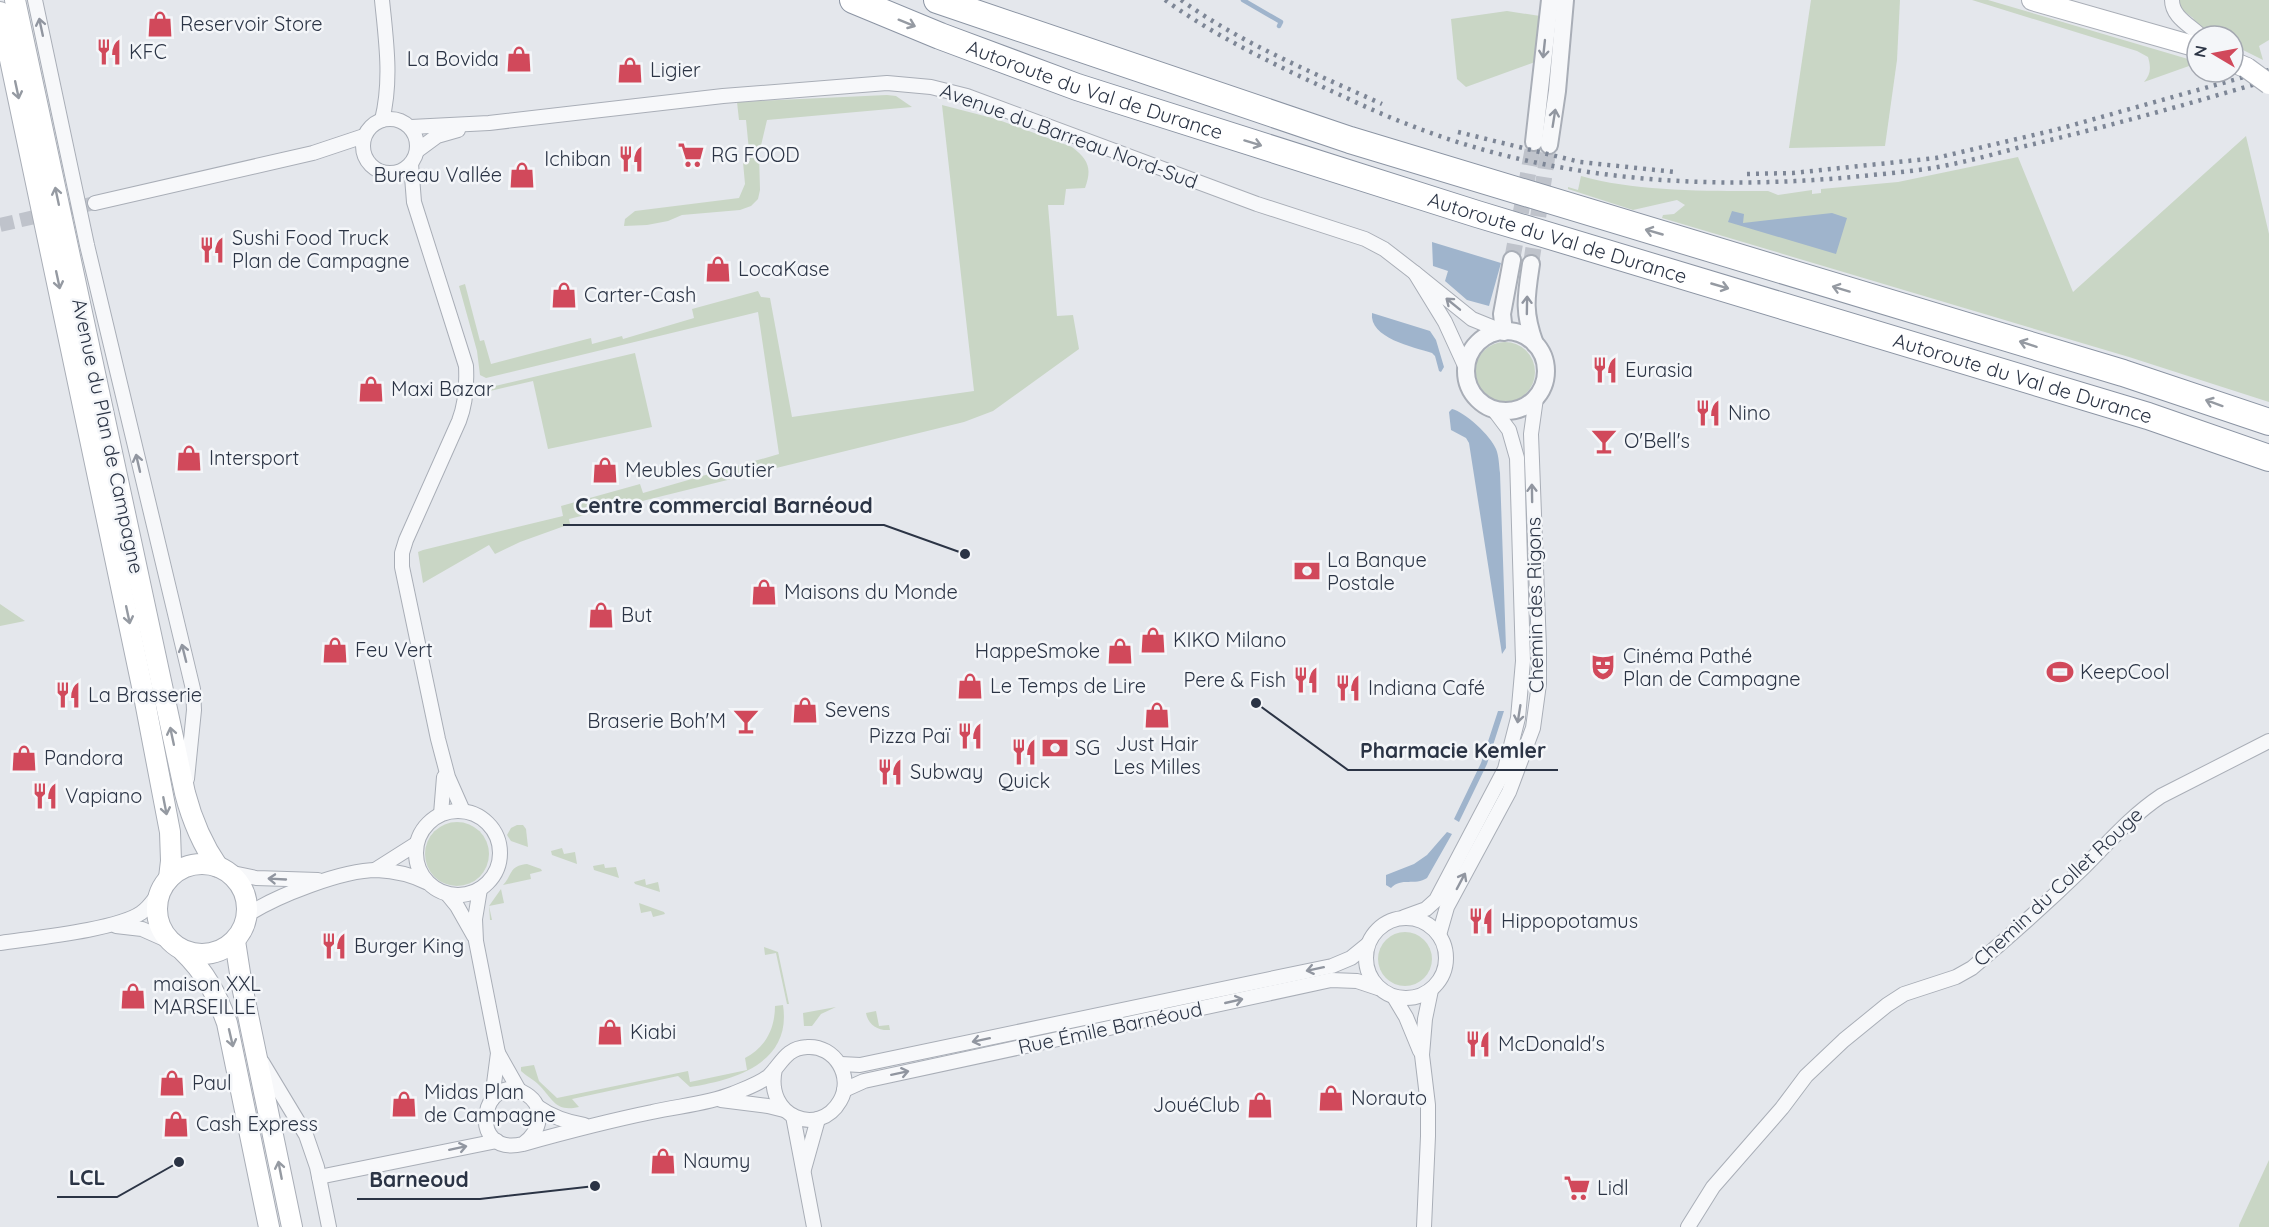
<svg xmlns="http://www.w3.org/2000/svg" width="2269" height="1227" font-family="Quicksand,sans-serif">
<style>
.green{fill:#c9d6c5}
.water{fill:#9fb4cc}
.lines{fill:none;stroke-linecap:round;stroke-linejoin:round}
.stream{stroke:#9fb4cc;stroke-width:4.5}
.minor-tunnel{stroke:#bfc3cb;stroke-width:14;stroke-dasharray:14 7;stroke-linecap:butt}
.tertiary-tunnel{stroke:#bfc3cb;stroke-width:16;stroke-dasharray:16 8;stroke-linecap:butt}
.minor-casing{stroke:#a9aeb7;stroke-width:16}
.tertiary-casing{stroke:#a9aeb7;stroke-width:20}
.secondary-casing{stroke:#a9aeb7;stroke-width:22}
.motorway-casing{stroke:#8b94a3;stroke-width:28}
.minor{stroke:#f7f8fa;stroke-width:14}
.tertiary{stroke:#f7f8fa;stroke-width:16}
.secondary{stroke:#fff;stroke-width:20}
.motorway{stroke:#fff;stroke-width:26}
.rail{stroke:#7d8696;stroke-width:4.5;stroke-dasharray:3 6;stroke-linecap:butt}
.secondary-bridge-casing{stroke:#a9aeb7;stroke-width:22;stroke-linecap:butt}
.secondary-bridge{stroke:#fff;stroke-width:20}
.oneway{stroke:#959aa2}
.oneway2{stroke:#9196a0}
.labels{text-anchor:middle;stroke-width:5;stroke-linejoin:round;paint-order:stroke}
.poi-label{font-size:20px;fill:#2b3445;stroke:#f4f6f9;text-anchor:start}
.street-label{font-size:20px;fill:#2b3445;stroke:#f4f6f9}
.leader{fill:none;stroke:#2b3445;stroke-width:2}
.callout-dot{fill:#2b3445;stroke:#f4f6f9;stroke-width:2}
.callout-label{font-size:21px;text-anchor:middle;font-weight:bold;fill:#2b3445;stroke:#f4f6f9;stroke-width:5;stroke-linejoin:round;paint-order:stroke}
</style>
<rect width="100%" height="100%" fill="#e4e7ec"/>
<g class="green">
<polygon points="1811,0 1900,0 1897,60 1885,146 1789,148"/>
<path d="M1972,0H1988L2188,59L2189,66L2144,82C2151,74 2151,67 2148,57L2137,51Z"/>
<polygon points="2177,0 2269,0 2269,40 2259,46 2263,60 2233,45 2233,36 2204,36 2193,18 2182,10"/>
<polygon points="1507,11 1540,16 1535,62 1466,87 1457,79 1451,19"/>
<polygon points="887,95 896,96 912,107 767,120 759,154 760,190 758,199 751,206 740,210 682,215 668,221 647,225 624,226 625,219 635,211 739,198 745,184 743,162 750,161 746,120 739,120 737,102"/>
<path d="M942,105L996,119L1072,147C1089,160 1092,169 1085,188L1066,189L1064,205H1048L1057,316L1073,315L1079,349L993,411L964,422L569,519L570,524L520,542L495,554L489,545L423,583L418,552L423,550L563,516L561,506L640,484L643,493L779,454L758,312L486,378L480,375L477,351L459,286L465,284L480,341L484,340L491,364L591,338L592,344L622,336L623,339L694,318L692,309L758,291L761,297L770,298L792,417L974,391Z"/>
<path d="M2246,136L2269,234V402L2129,357L1662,218L1663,215L1674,214L1685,205L1677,200L1633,210L1568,189V187L1578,190L1581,176C1636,192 1711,191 1768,191L1778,195L1812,190V194L1821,193V189L1898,182L2018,157L2073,292Z"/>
<circle cx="1505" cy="372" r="30"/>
<polygon points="635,353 652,427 548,449 533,381 490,391 495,386"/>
<polygon points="0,604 25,621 0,626"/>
<circle cx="457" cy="854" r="32"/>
<polygon points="517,825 523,825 526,829 528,847 511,841 507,835 511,828"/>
<polygon points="562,848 564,854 575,852 577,864 552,855 551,851"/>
<path d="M527,864L541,869L542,871L530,874L531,879L503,885C513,874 509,866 527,864Z"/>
<polygon points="604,864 605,868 616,867 619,878 594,870 593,866"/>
<polygon points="645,879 646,885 658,882 660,892 635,884 634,882"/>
<polygon points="501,889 504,903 489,906 492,920 490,920 489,906"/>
<polygon points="639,903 664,912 665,914 653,917 651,911 641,913"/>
<circle cx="1405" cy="959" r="27"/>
<polygon points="764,947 778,952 789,1004 787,1004 776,953 765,955"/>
<path d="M783,1005C792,1063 735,1080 690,1087L678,1076L572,1099L579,1107C556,1112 554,1101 540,1086C535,1080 527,1077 521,1071V1067L534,1065L539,1081L557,1098L688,1071L690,1082L747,1070L745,1058C765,1048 775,1029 775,1006Z"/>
<polygon points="836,1007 821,1014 812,1026 804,1026 803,1013"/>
<path d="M876,1011L879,1026L889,1025L890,1030C878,1031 868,1025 866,1013Z"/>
<polygon points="2269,1160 2269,1227 2239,1227 2239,1225"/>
</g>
<g class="water">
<polygon points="1732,211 1744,214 1743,223 1832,213 1847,218 1836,254 1728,222"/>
<polygon points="1432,242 1501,263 1489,306 1467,300 1445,281 1448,271 1433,266"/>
<path d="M1372,313L1430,331L1436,340L1444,367L1441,372L1439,371L1435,356L1432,353C1413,347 1369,338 1372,313Z"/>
<path d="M1452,409C1465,412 1491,436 1496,449C1499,456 1499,466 1500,473L1506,648L1502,654L1469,443L1466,438L1451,430L1449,412Z"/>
<polygon points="1498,711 1504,711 1487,764 1459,822 1454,819 1481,763"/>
<path d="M1447,832L1452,834L1427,878C1415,886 1401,877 1391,888L1386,885V875L1414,864L1427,855Z"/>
</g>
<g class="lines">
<polyline class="stream" points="1243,0 1281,22 1279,26"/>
<polyline class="minor-tunnel" points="0,225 95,203"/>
<g class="tertiary-tunnel">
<polyline points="1512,260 1534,142"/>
<polyline points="1531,264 1549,145"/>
</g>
<g class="minor-casing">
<g id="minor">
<polyline points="35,0 87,245 193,689 194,710 187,779"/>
<path d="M382,0C386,40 392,80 382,120"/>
<path d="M2172,0C2172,17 2190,25 2201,36"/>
<circle cx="390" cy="146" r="27"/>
<polyline points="411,127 489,123 723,96 887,83 931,87 967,96 1257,204 1365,239 1384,249 1415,273"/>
<polyline points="418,150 437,136 458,130"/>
<path d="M411,164L414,202L466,366C467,386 466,403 459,421L406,540L402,553V567L438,739L448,777L463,811"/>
<polyline points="95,203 313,153 364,136"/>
<polyline points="1466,368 1445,322 1415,273 1472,319 1504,332"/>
<circle cx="458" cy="853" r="42"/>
<polyline points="441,814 444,777"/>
<polyline points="375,870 416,844"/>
<polyline points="228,872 256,878 318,880"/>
<polyline points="480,889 475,919 476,941 498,1053 492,1099"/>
<polyline points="448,895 457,906 474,936"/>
<path d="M247,915C276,896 342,870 377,870C395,871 410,874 426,882"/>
<polyline points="1404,917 1426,909 1436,900 1505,769 1518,718 1523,661 1517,458 1509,430 1494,410"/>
<circle cx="1406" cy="958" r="40"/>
<polyline points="116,926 142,929 169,941"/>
<polyline points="1439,935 1447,907 1509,792 1533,728 1539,684 1539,648 1531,434 1536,398"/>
<path d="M0,943C33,938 116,930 141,913C149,908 154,899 160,892"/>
<polyline points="1394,997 1406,1017 1420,1051"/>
<polyline points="498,1053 520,1092"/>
<polyline points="262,1062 306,1135 317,1167 329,1227"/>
<polyline points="841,1064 860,1065 1332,966 1351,958 1367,945"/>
<polyline points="844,1090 864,1081 1331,980 1357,981 1378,988"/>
<polyline points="721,1100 768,1106 784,1110"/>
<path d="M538,1107C552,1117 567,1122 584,1125"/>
<polyline points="793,1116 814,1227"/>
<path d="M523,1144C540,1132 547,1107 526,1094C482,1068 465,1158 523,1144C566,1132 608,1121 652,1112C678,1106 707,1104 732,1094C744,1089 759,1084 769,1076C782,1063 786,1048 807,1047C835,1045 854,1077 840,1101C819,1138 764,1117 775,1069"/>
<polyline points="804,1169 818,1119"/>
<polyline points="319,1177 497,1141"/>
<polyline points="1424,1227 1428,1136 1428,1105 1422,1055 1425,1019 1431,990"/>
<path d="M1688,1227L1713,1187L1782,1108L1806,1076L1844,1040L1887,1005L1904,994L1956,977L1972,968C2010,936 2048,902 2084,867C2109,842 2131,816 2161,796L2269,741"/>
</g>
</g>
<g class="tertiary-casing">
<g id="tertiary">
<polyline points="1534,142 1550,0"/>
<polyline points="1549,145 1557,91 1565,0"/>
<path d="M1531,264C1526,297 1523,312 1535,344"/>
<circle cx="1506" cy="371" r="40"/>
<polyline points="1504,332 1502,314 1512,260"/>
</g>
</g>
<g class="secondary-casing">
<g id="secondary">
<path d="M15,0L185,793C192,820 202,844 218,867"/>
<polyline points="2032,0 2197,47"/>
<polyline points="0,12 143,691 170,832 171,861 169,878"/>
<polyline points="2233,62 2247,68"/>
<circle cx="202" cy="909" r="45"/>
<polyline points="235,941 242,986 292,1227"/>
<path d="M183,951C205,972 217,995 227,1023L269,1227"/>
</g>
</g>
<g class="motorway-casing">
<g id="motorway">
<path id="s1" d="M853,0L940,36L1077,87L1477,214L2148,416L2269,458"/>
<polyline points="937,0 1350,140 2123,373 2269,422"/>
</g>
</g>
<use href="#minor" class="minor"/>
<use href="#tertiary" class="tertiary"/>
<use href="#secondary" class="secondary"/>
<use href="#motorway" class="motorway"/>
<g class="rail">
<path d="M1165,0C1211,33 1261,58 1312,82C1343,96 1375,112 1407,124C1548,180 1702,191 1852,177C1880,174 1910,172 1938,167C1965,162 1991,155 2017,148C2102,128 2186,105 2269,80"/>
<path d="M1181,0C1242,44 1314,73 1382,104"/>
<polyline points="1458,132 1580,162 1675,172"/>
<polyline points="1747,174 1793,173 1936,158 2055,130 2269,70"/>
</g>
<g class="secondary-bridge-casing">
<polyline id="secondary-bridge" points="2247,68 2269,84"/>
</g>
<use href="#secondary-bridge" class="secondary-bridge"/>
</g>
<defs><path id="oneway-shaft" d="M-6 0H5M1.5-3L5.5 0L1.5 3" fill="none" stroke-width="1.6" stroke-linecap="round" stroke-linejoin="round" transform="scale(1.5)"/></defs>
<g class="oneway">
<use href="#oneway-shaft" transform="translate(907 23) rotate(22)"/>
<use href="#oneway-shaft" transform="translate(17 90) rotate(78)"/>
<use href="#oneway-shaft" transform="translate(1253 143) rotate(17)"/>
<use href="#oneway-shaft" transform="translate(57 196) rotate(-102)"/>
<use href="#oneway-shaft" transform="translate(1654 232) rotate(-164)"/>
<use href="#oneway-shaft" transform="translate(58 280) rotate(78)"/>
<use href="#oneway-shaft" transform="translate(1720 286) rotate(16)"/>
<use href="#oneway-shaft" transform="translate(1841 289) rotate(-163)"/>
<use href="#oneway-shaft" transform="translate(2028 344) rotate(-162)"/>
<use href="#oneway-shaft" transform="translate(2214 403) rotate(-160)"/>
<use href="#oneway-shaft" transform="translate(128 615) rotate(78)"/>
<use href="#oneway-shaft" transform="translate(172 736) rotate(-102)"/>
<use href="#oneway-shaft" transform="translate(165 806) rotate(79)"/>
<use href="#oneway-shaft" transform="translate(231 1038) rotate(77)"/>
<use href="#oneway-shaft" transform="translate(280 1170) rotate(-101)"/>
</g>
<g class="oneway2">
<use href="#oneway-shaft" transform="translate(41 27) rotate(-102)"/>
<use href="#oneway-shaft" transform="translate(1544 49) rotate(96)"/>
<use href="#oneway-shaft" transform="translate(1554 118) rotate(-81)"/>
<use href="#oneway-shaft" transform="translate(1453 304) rotate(-141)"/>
<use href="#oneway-shaft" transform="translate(1527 305) rotate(-89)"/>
<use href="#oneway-shaft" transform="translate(138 463) rotate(-103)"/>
<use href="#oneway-shaft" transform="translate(1532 493) rotate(-91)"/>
<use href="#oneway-shaft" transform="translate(184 653) rotate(-104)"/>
<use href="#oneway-shaft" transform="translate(1519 714) rotate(99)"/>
<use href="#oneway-shaft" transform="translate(277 879) rotate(-177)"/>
<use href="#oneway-shaft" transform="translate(1461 881) rotate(-62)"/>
<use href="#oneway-shaft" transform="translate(1315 969) rotate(168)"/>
<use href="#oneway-shaft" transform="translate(1234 1001) rotate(-13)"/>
<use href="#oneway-shaft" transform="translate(981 1040) rotate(168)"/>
<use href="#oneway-shaft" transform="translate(900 1073) rotate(-12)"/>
<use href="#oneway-shaft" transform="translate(458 1148) rotate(-12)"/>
</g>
<defs>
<g id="shop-bare" transform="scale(2.07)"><path d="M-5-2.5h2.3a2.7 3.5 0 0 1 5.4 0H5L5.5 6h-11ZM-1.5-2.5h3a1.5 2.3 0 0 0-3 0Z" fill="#d1495b" stroke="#f4f6f9" stroke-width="2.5" paint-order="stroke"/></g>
<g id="restaurant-bare" transform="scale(2.07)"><path d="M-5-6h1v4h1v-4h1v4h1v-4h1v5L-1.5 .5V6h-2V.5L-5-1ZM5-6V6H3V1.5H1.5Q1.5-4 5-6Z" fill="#d1495b" stroke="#f4f6f9" stroke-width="2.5" paint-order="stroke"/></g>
<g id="supermarket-bare" transform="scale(2.07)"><path d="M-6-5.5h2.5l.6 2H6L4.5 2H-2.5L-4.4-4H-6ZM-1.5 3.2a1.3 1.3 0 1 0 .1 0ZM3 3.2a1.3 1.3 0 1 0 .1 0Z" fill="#d1495b" stroke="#f4f6f9" stroke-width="2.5" paint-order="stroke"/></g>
<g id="bar-bare" transform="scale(2.07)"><path d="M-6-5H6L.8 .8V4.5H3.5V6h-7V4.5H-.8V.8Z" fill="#d1495b" stroke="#f4f6f9" stroke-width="2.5" paint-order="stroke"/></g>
<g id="bank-bare" transform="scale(2.07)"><path d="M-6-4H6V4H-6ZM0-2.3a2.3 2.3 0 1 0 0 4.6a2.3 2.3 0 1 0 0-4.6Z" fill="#d1495b" stroke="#f4f6f9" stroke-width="2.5" paint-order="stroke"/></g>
<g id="theatre-bare" transform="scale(2.07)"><path d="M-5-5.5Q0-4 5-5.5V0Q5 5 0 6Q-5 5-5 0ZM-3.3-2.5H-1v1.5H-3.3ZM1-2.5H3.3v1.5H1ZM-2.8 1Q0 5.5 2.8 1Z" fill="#d1495b" stroke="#f4f6f9" stroke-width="2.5" paint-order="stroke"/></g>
<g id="stadium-bare" transform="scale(2.07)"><path d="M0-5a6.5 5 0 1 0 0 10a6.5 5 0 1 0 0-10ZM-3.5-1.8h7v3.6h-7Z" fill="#d1495b" stroke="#f4f6f9" stroke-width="2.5" paint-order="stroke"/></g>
</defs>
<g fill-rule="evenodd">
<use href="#shop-bare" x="160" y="24"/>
<use href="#restaurant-bare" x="109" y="52"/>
<use href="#shop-bare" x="519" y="59"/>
<use href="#shop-bare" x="630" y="70"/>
<use href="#supermarket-bare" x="691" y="155"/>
<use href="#restaurant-bare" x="631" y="159"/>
<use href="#shop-bare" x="522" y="175"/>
<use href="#restaurant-bare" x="212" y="250"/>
<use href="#shop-bare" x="718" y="269"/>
<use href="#shop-bare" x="564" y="295"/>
<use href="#restaurant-bare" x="1605" y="370"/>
<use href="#shop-bare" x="371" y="389"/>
<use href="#restaurant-bare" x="1708" y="413"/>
<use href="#bar-bare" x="1604" y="441"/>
<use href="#shop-bare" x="189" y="458"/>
<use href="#shop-bare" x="605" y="470"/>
<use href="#bank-bare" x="1307" y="571"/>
<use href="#shop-bare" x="764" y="592"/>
<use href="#shop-bare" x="601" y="615"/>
<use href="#shop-bare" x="1153" y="640"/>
<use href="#shop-bare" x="335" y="650"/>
<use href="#shop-bare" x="1120" y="651"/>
<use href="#theatre-bare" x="1603" y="667"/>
<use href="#stadium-bare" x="2060" y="672"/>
<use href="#restaurant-bare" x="1306" y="680"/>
<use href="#shop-bare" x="970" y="686"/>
<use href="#restaurant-bare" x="1348" y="688"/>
<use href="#restaurant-bare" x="68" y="695"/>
<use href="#shop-bare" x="805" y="710"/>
<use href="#shop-bare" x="1157" y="715"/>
<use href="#bar-bare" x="746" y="721"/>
<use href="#restaurant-bare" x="970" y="736"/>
<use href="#bank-bare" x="1055" y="748"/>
<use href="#restaurant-bare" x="1024" y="752"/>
<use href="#shop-bare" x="24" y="758"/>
<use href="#restaurant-bare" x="890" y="772"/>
<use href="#restaurant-bare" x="45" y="796"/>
<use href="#restaurant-bare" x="1481" y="921"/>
<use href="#restaurant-bare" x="334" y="946"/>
<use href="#shop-bare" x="133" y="996"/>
<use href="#shop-bare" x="610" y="1032"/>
<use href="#restaurant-bare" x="1478" y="1044"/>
<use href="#shop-bare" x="172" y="1083"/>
<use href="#shop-bare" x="1331" y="1098"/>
<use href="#shop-bare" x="404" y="1104"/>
<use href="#shop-bare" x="1260" y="1105"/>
<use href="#shop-bare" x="176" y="1124"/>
<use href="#shop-bare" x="663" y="1161"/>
<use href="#supermarket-bare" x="1577" y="1188"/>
</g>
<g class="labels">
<g class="poi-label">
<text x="180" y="31">Reservoir Store</text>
<text x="129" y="59">KFC</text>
<text x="499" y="66" text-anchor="end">La Bovida</text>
<text x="650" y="77">Ligier</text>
<text x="711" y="162">RG FOOD</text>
<text x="611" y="166" text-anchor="end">Ichiban</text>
<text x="502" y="182" text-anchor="end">Bureau Vallée</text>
<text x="232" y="245">Sushi Food Truck<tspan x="232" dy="23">Plan de Campagne</tspan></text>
<text x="738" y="276">LocaKase</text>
<text x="584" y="302">Carter-Cash</text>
<text x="1625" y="377">Eurasia</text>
<text x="391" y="396">Maxi Bazar</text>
<text x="1728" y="420">Nino</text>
<text x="1624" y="448">O'Bell's</text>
<text x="209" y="465">Intersport</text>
<text x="625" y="477">Meubles Gautier</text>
<text x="1327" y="567">La Banque<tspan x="1327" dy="23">Postale</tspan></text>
<text x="784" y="599">Maisons du Monde</text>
<text x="621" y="622">But</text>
<text x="1173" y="647">KIKO Milano</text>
<text x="355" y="657">Feu Vert</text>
<text x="1100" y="658" text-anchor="end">HappeSmoke</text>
<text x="1623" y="663">Cinéma Pathé<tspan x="1623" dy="23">Plan de Campagne</tspan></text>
<text x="2080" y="679">KeepCool</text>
<text x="1286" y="687" text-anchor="end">Pere &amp; Fish</text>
<text x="990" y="693">Le Temps de Lire</text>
<text x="1368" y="695">Indiana Café</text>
<text x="88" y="702">La Brasserie</text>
<text x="825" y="717">Sevens</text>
<text x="726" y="728" text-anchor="end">Braserie Boh'M</text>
<text x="950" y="743" text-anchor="end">Pizza Paï</text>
<text x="1157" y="751" text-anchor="middle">Just Hair<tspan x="1157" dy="23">Les Milles</tspan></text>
<text x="1075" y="755">SG</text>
<text x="44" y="765">Pandora</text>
<text x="910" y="779">Subway</text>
<text x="1024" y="788" text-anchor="middle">Quick</text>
<text x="65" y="803">Vapiano</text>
<text x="1501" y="928">Hippopotamus</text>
<text x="354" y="953">Burger King</text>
<text x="153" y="991">maison XXL<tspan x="153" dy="23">MARSEILLE</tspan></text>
<text x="630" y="1039">Kiabi</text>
<text x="1498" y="1051">McDonald's</text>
<text x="192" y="1090">Paul</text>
<text x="424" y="1099">Midas Plan<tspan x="424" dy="23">de Campagne</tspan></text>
<text x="1351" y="1105">Norauto</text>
<text x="1240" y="1112" text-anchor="end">JouéClub</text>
<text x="196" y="1131">Cash Express</text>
<text x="683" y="1168">Naumy</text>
<text x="1597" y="1195">Lidl</text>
</g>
<g class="street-label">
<text dy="7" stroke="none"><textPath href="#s1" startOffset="258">Autoroute du Val de Durance</textPath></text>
<text transform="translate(1069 136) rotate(20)" y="7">Avenue du Barreau Nord-Sud</text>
<text dy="7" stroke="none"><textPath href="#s1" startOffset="744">Autoroute du Val de Durance</textPath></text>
<text dy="7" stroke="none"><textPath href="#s1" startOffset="1230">Autoroute du Val de Durance</textPath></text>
<text transform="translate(108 436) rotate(78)" y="7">Avenue du Plan de Campagne</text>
<text transform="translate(1535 605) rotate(-91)" y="7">Chemin des Rigons</text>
<text transform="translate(2058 887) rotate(-43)" y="7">Chemin du Collet Rouge</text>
<text transform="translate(1110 1028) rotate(-12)" y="7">Rue Émile Barnéoud</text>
</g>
</g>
<path class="leader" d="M965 554L884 525H563M1256 703L1348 770H1558M179 1162L117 1197H57M595 1186L480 1199H357"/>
<g class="callout-dot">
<circle cx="965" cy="554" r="6"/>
<circle cx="1256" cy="703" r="6"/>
<circle cx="179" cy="1162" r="6"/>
<circle cx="595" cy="1186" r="6"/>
</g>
<g class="callout-label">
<text x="724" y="513">Centre commercial Barnéoud</text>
<text x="1453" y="758">Pharmacie Kemler</text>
<text x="87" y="1185">LCL</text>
<text x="419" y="1187">Barneoud</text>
</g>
<g transform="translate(2215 54) rotate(280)"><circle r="28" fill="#f4f6f9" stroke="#a4a8b1" stroke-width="1.5"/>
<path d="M0-4.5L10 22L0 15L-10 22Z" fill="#d1495b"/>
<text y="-9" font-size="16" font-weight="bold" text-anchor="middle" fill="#2b3445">N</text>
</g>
</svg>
